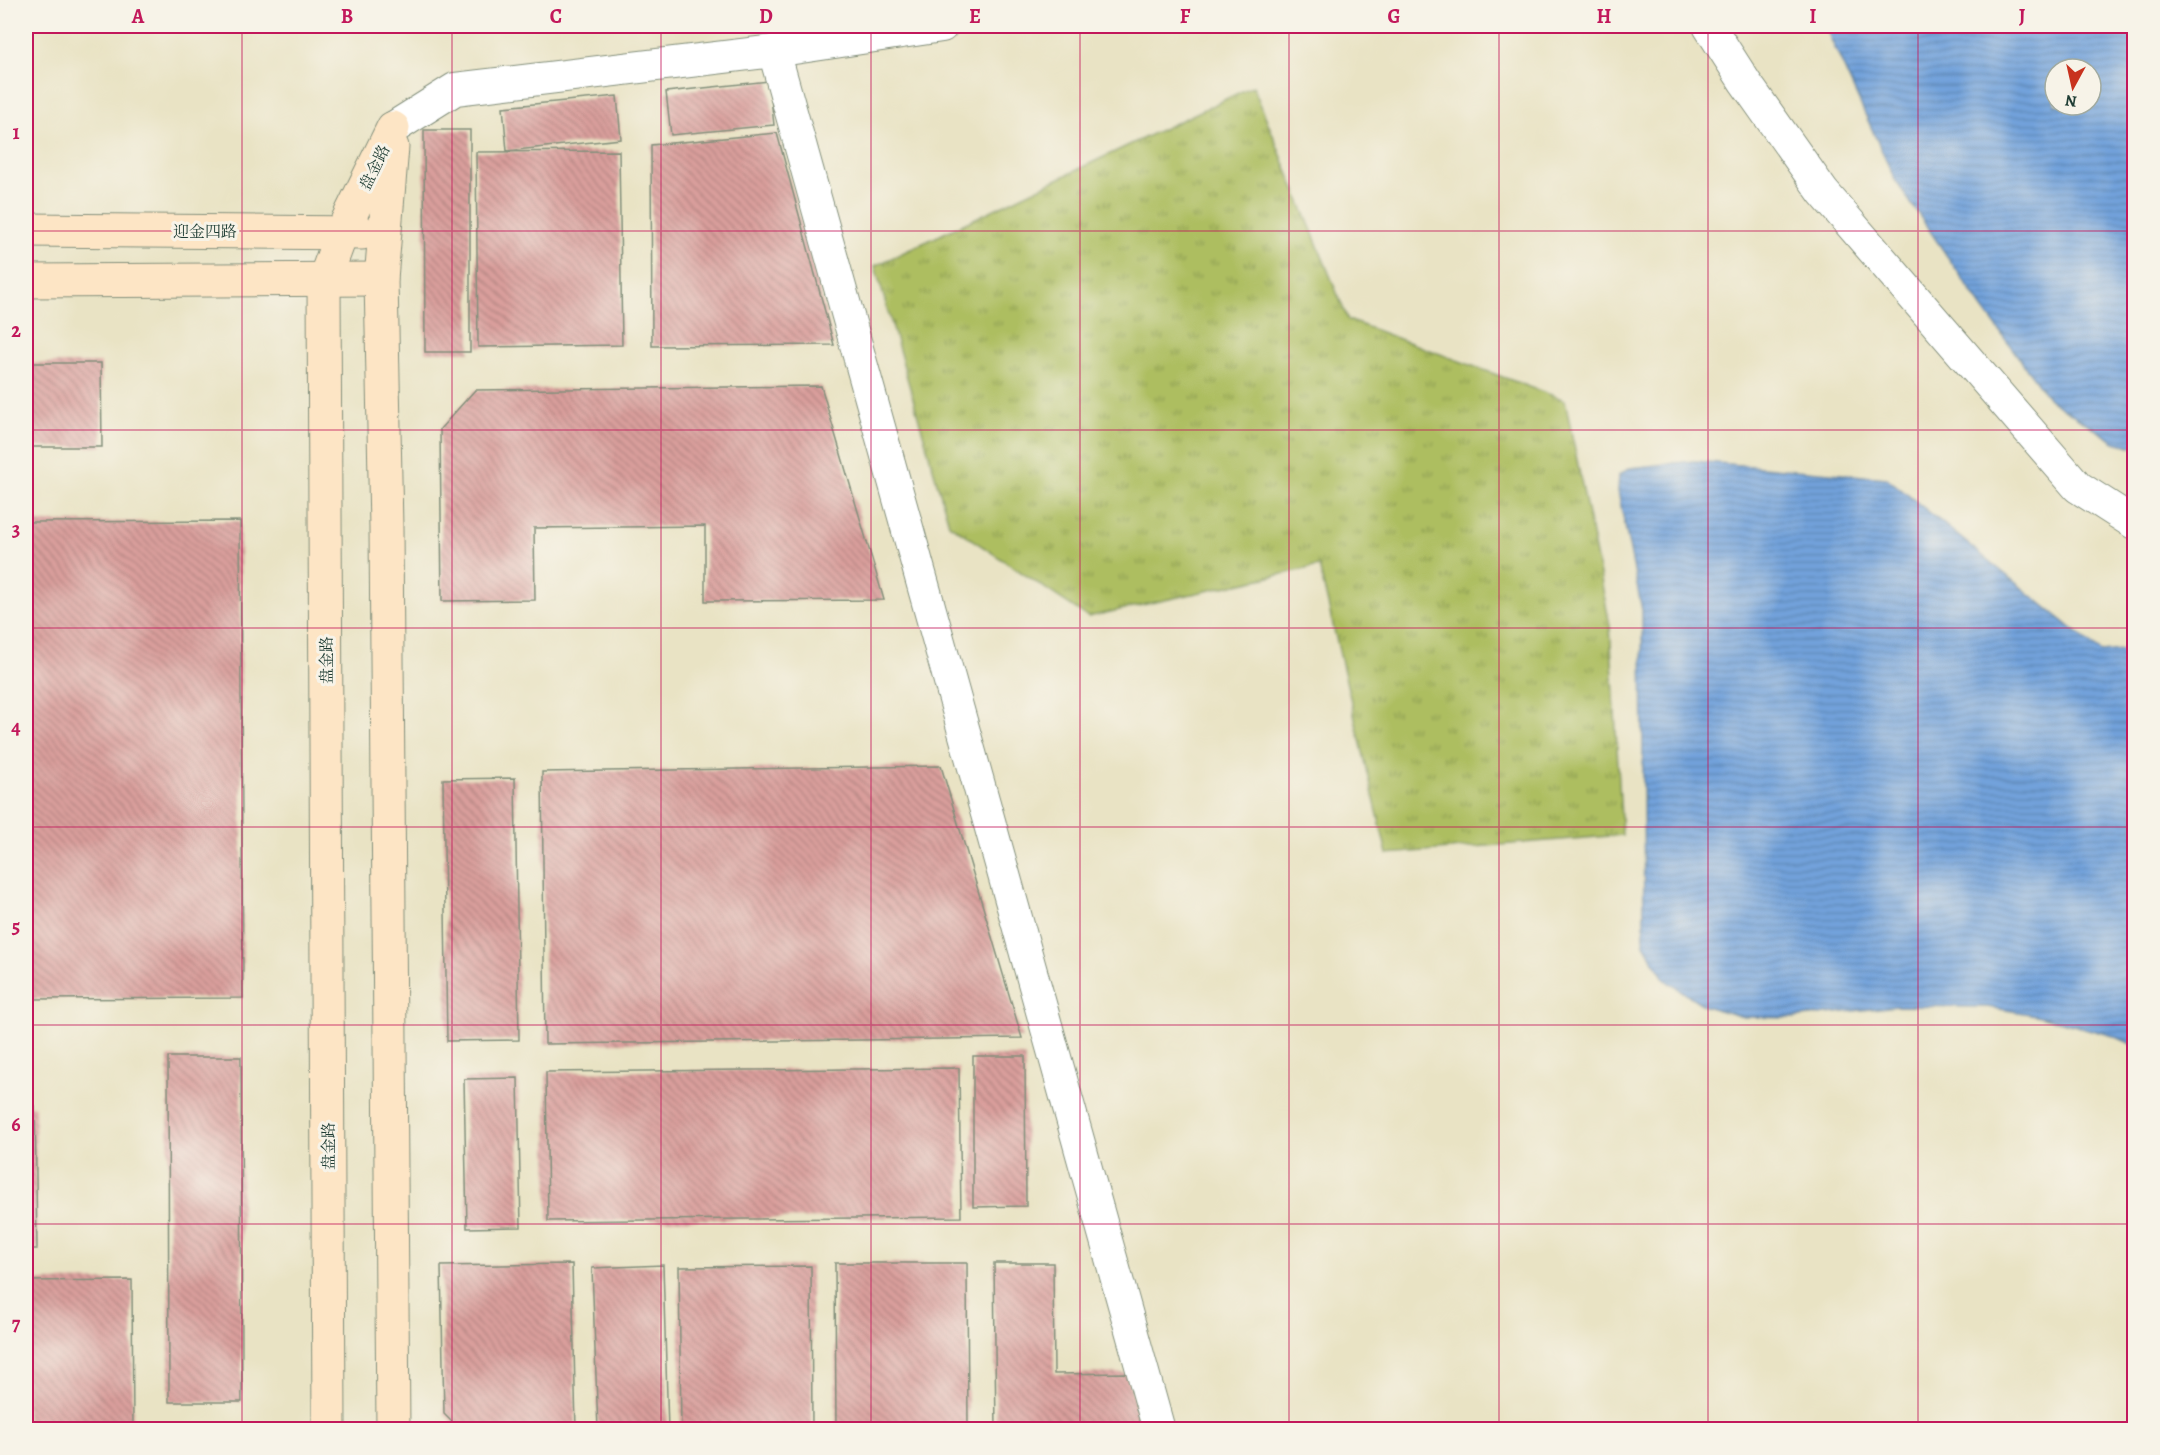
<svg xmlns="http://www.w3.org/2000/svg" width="2160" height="1455" font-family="Alegreya,'Noto Serif SC',serif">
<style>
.grass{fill:url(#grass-tufts);stroke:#667e4a;stroke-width:1.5}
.water{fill:url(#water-rules);stroke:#487088;stroke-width:1.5;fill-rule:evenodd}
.building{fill:url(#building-back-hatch)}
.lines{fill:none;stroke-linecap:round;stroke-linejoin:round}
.street-casing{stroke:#84907c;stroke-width:34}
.secondary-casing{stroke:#84907c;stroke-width:35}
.street{stroke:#fff;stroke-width:32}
.secondary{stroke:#fde5c5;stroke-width:33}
.grid{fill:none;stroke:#c2185b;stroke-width:1.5;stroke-opacity:0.55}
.labels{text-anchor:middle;stroke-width:6;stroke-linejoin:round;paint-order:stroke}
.street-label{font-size:16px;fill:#1f3d34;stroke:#f7f3e8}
.neatline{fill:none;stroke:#c2185b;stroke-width:2}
.grid-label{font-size:20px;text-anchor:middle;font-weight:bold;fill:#c2185b}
</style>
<defs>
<pattern id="grass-tufts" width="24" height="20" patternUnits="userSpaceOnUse" patternTransform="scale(1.5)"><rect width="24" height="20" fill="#adbe61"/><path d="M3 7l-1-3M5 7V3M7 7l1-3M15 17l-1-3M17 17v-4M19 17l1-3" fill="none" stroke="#8c9c51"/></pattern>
<pattern id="water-rules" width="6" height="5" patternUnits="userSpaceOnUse" patternTransform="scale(1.5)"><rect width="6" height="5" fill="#72a2db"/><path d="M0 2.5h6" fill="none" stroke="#5d85b2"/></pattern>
<pattern id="building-back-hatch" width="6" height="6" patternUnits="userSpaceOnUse" patternTransform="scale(1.5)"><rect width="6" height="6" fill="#da9f9c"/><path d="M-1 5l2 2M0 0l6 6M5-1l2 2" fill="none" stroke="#b08380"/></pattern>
</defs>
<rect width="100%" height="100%" fill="#f7f3e8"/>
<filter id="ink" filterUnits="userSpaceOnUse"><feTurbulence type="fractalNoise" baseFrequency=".0167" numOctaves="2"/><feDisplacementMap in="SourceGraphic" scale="12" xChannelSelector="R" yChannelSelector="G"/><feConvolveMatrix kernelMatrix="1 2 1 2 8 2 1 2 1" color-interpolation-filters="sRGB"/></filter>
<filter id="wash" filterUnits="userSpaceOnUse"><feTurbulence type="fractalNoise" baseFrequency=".008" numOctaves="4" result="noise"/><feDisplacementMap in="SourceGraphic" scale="24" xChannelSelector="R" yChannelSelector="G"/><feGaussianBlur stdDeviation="1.35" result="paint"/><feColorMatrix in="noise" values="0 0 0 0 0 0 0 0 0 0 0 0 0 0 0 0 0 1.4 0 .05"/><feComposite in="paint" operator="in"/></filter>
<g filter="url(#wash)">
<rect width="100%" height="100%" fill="#e9e3c4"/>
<polygon class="grass" points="1253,86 1348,320 1565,400 1610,625 1622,835 1387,854 1319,566 1088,617 949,524 875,266"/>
<g class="water">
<path d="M1825,26H2134V447L2115,442L2049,399L1982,307L1895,180ZM2055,69H2091V105H2055Z"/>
<polygon points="1694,461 1887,478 2101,652 2134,649 2134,1045 2114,1036 2036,1015 1987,1007 1897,1006 1793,1018 1743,1017 1705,1006 1665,980 1644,944 1642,610 1618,491 1619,475 1630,468"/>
</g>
<g id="blocks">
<g class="building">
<polygon points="769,81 774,125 671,135 666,92"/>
<polygon points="617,96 621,139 507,151 503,107"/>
<polygon points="424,130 470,130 470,352 425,352"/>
<polygon points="777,133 834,345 652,346 651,145"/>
<polygon points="619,151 622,345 478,347 476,152"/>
<polygon points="26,363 101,363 102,447 26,447"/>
<polygon points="821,386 884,600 705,601 705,526 534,528 535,600 442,601 440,429 475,390"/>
<polygon points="240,521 243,998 26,999 26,522"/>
<polygon points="941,766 1022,1038 545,1044 542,772"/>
<polygon points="515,778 519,1040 447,1041 443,779"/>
<polygon points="973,1056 1025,1056 1026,1206 973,1207"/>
<polygon points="168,1057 241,1057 242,1402 169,1402"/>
<polygon points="959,1068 961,1217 548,1221 546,1072"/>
<polygon points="518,1078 521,1227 467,1228 464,1079"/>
<polygon points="26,1106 35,1106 37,1249 26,1249"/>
<polygon points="835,1263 967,1263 968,1430 836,1430"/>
<polygon points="994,1263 1053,1263 1054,1374 1127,1373 1142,1430 996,1430"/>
<polygon points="572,1264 576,1430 460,1430 444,1414 441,1266"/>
<polygon points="663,1265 668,1430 598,1430 592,1268"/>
<polygon points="811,1266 812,1430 681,1430 679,1267"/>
<polygon points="132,1280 133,1430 26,1430 26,1281"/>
</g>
</g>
</g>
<g filter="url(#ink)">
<use href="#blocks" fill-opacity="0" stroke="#84907c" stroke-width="1.5"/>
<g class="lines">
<g class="street-casing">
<g id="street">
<polyline points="1709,26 1745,82 1823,192 2078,487 2134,523"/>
<polyline points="774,51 1159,1430"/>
<polyline points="393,128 455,89 774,51 942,26"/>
</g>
</g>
<g class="secondary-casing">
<g id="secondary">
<polyline points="392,147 381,279 386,528 393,1430"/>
<polyline points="26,230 362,233"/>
<polyline points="26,281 381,279"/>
<polyline points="329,1430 324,281 342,232 393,128"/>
</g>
</g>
<use href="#street" class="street"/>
<use href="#secondary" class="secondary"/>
</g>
</g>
<path class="grid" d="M242,26V1430M452,26V1430M661,26V1430M871,26V1430M1080,26V1430M1289,26V1430M1499,26V1430M1708,26V1430M1918,26V1430M26,231H2134M26,430H2134M26,628H2134M26,827H2134M26,1025H2134M26,1224H2134"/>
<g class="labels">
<g class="street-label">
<text transform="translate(374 167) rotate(-64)" y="6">盘金路</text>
<text x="205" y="237">迎金四路</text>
<text transform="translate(326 660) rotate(-90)" y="6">盘金路</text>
<text transform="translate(328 1146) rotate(-90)" y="6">盘金路</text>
</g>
</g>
<rect width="2160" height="1455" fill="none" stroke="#f7f3e8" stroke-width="66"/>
<g transform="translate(2073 87) rotate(188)"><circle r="28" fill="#f7f3e8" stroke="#a1aaa0" stroke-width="1.5"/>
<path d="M0-4.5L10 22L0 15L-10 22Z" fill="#c8321e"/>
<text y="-9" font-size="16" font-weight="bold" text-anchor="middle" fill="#1f3d34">N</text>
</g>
<rect x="33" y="33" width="2094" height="1389" class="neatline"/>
<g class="grid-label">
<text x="138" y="23">A</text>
<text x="347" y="23">B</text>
<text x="556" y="23">C</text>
<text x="766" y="23">D</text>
<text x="975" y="23">E</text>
<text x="1185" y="23">F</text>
<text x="1394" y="23">G</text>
<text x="1604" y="23">H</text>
<text x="1813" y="23">I</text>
<text x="2022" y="23">J</text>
<text x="16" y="139">1</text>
<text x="16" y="337">2</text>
<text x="16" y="536">3</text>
<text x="16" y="734">4</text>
<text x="16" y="933">5</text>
<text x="16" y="1131">6</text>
<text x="16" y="1330">7</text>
</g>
</svg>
